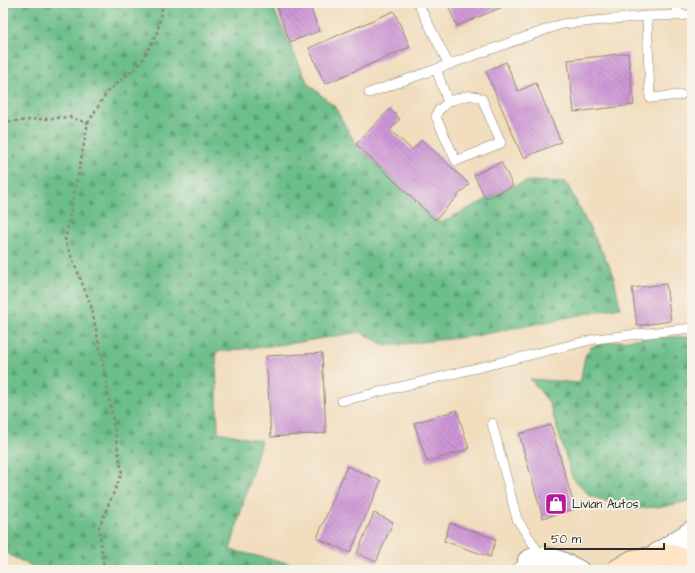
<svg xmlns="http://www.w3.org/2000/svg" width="695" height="573" font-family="'Architects Daughter',sans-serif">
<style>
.forest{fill:url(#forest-firs);stroke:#4c745a}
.building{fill:url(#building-back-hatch)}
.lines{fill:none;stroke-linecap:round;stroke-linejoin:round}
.service-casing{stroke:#8e8474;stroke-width:10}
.minor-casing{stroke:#8e8474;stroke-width:20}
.tertiary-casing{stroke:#8e8474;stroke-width:24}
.secondary-casing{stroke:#8e8474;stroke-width:24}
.path{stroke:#8e8474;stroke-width:2.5;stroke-dasharray:3 3;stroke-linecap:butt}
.service{stroke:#fff;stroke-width:9}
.minor{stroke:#fff;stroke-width:18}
.tertiary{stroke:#fff;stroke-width:22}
.secondary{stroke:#fde5c5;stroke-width:22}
.labels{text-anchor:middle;stroke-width:4;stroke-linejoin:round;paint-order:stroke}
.poi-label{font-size:12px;fill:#2b2b2b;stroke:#f7f3e8;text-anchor:start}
</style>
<defs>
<pattern id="forest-firs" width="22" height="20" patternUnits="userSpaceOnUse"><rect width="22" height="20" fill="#6cbe8a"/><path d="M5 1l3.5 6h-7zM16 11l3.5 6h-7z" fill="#599b71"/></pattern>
<pattern id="building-back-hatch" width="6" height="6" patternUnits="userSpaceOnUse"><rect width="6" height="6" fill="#ce95d6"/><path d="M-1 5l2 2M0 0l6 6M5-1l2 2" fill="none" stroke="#a77aae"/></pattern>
</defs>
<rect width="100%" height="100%" fill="#f7f3e8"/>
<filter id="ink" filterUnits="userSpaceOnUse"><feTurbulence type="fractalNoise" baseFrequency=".025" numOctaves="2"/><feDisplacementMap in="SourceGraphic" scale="8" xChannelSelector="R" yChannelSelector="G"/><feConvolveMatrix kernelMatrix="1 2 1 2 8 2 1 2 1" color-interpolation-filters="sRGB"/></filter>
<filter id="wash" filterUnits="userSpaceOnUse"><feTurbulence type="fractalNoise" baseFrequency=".012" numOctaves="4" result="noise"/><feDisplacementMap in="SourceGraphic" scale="16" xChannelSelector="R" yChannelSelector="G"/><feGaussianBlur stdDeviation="0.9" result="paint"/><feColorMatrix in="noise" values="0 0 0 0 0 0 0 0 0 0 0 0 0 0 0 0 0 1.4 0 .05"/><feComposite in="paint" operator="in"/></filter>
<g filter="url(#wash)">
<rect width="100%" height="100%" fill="#f1ddbd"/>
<g class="forest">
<polygon points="3,3 271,3 308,84 334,106 356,144 435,220 442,222 513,186 529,181 566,182 613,273 620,307 475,336 386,346 360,332 294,343 216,352 218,432 261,441 230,550 301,566 301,570 40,570 3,552"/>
<polygon points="652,337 692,337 692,500 667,506 631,509 590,496 572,477 549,402 530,379 580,383 585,356 591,347 610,342"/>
</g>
<g id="blocks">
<g class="building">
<polygon points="275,3 309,3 319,31 290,42"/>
<polygon points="447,3 512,3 457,26"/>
<polygon points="394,11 410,47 325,84 309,48"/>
<polygon points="628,53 634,105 574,112 568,60"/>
<polygon points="506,62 518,91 536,83 561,142 523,158 486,71"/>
<polygon points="390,109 400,119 390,130 412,150 422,140 469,184 435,220 356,144"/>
<polygon points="501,162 513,186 486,199 474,175"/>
<polygon points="666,284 671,321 637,326 632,288"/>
<polygon points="322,353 326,433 271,437 266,356"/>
<polygon points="457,410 469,449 427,462 414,423"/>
<polygon points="551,425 575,509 543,518 519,434"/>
<polygon points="347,466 381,481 350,553 317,538"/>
<polygon points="374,513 393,522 376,562 357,553"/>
<polygon points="450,523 496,539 490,557 444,541"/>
</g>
</g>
</g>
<g filter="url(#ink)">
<use href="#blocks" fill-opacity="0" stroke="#8e8474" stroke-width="1"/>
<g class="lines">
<g class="service-casing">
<g id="service">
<polyline points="418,3 449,65"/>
<polyline points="673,3 681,16"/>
<polyline points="647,16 650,98 681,95"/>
<path d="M436,69L448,102L438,111L436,117L456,161L501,143L482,99C471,92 459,98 448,102"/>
<polyline points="369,93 562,24 647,16 692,15"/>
<polyline points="342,401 595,339 692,328"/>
<polyline points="492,423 517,519 541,556"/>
<polyline points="516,570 527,560"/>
</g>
</g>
<g class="minor-casing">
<path id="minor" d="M527,560C545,550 563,561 580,570"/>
</g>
<g class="tertiary-casing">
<polyline id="tertiary" points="652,558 692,532"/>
</g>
<g class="secondary-casing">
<polyline id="secondary" points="618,570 633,561 669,555 692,562"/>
</g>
<g class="path">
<polyline points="3,122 69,117 88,123"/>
<polyline points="104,570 99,527 122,473 103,363 91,305 65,241 88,123 107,92 141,63 157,33 163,3"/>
</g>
<use href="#service" class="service"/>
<use href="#minor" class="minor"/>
<use href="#tertiary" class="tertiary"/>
<use href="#secondary" class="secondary"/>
</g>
</g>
<defs>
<g id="shop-square" transform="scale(1.15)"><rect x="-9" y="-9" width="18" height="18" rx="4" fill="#b5179e" stroke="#f7f3e8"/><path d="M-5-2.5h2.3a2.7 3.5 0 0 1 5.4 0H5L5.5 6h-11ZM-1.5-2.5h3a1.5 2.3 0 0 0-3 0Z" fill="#fff"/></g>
</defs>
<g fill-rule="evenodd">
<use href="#shop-square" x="556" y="504"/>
</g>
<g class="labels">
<g class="poi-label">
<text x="572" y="508">Livian Autos</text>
</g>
</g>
<rect width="695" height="573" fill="none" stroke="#f7f3e8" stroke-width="16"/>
<path d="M545 543v6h119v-6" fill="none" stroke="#2b2b2b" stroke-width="2"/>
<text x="551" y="543" font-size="12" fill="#2b2b2b" stroke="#f7f3e8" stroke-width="3" paint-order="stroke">50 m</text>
</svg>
